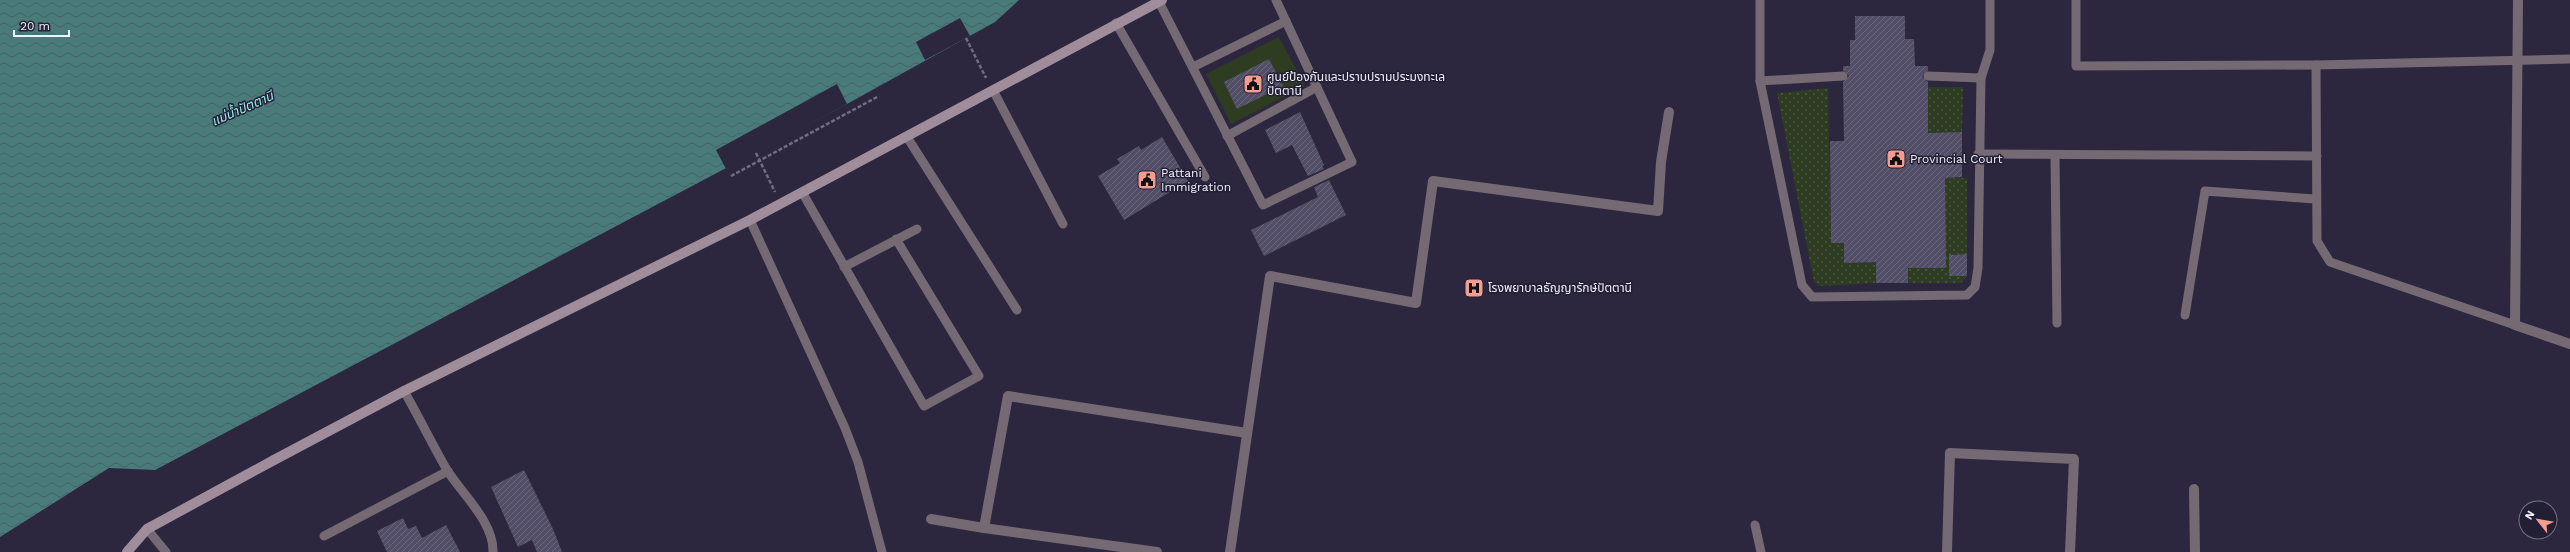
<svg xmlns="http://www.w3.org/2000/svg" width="2570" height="552" font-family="'Work Sans','Noto Sans Thai',sans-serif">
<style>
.grass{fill:#2e3c21}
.garden{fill:url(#garden-dots)}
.water{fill:url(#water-waves)}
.pier{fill:#2c273e}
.building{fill:url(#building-hatch)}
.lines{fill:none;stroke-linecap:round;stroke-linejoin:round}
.path{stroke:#716d81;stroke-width:2.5;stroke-dasharray:4 2;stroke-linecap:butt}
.lane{stroke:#756a73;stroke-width:9}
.street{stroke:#756a73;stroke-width:10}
.secondary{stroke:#9f8d9b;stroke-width:10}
.labels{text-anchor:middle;stroke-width:3;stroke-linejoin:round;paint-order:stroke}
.poi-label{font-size:12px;fill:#f3f1fe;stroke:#221e34;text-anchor:start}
.water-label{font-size:13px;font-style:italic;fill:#97edee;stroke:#221e34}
</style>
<defs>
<pattern id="garden-dots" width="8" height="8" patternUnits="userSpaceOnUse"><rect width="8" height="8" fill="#2e3c21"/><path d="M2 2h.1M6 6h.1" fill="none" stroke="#4d5942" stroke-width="1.8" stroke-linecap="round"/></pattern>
<pattern id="water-waves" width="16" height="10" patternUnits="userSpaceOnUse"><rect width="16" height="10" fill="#4a7b7b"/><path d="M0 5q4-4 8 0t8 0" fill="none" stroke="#4a6264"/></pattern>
<pattern id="building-hatch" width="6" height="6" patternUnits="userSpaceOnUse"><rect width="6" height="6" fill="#524e67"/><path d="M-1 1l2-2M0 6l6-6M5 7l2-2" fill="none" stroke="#6b687e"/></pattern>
</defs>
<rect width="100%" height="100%" fill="#2c273e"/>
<polygon class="grass" points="1279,37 1305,86 1231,124 1206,74"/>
<g class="garden">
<polygon points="1928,87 1963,87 1962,132 1928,133"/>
<polygon points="1828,88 1831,243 1844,243 1844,263 1876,262 1876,283 1820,286 1814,282 1777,93"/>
<polygon points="1945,178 1967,178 1967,254 1949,255 1949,276 1967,276 1961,283 1908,283 1908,268 1926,268"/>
</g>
<polygon class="water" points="0,0 1019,0 995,22 847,104 155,470 109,468 0,537"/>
<g class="pier">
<polygon points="960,18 970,36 925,60 916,42"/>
<polygon points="837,84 847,104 726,169 716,150"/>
</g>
<g class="building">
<polygon points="1855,16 1905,16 1905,39 1914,39 1915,66 1928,66 1928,70 1922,76 1928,82 1928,133 1962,132 1962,177 1945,178 1946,268 1908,268 1908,283 1876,283 1876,262 1844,263 1844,243 1831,243 1830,141 1844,141 1843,82 1849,76 1843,70 1843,66 1850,66 1850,40 1855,40"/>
<polygon points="1269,59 1283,86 1237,109 1224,82"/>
<polygon points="1300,112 1324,165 1322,166 1324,169 1308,176 1292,145 1276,153 1265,130"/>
<polygon points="1162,137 1188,181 1124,220 1098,176 1120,163 1117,159 1139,146 1141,150"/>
<polygon points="1329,180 1346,215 1264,256 1251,230 1318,197 1314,187"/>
<polygon points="1967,254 1967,276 1949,276 1949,255"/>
<polygon points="524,470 553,529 562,552 537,552 532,540 518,547 491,487"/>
<polygon points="403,518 408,529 416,526 422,538 446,525 460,552 387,552 377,531"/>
</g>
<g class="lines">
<g class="path">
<polyline points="966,38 986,78"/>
<polyline points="756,153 775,192"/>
<polyline points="731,176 879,96"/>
</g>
<g class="lane">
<polyline points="1760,0 1760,81 1802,285 1812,297 1967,295 1975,287 1978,268 1981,78 1990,50 1990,0"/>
<polyline points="2076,0 2076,66 2316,65 2570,59"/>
<polyline points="1159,2 1263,205 1352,162 1276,0"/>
<polyline points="1116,23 1205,177"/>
<polyline points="2316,65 2317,241 2330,262 2515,325"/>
<polyline points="1193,67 1286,21"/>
<polyline points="1928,76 1981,78"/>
<polyline points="1760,81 1843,76"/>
<polyline points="993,90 1063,224"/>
<polyline points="1227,136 1317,87"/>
<polyline points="907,137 1017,310"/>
<polyline points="1978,154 2317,156"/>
<polyline points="2055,155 2057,323"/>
<polyline points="802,192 924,406 979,376 896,239"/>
<polyline points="750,220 845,428 858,462 882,552"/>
<polyline points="844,267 917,229"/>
<polyline points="2185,315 2205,191 2315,199"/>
<path d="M404,391C419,417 432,444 447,470C462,494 494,522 493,552"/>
<polyline points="1755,525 1761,552"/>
<polyline points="147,529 166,552"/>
<polyline points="324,536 448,471"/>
</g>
<g class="street">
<polyline points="2518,0 2515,325 2570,344"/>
<polyline points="2194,489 2195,552"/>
<polyline points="931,519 984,528"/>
<polyline points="1157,552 984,528 1008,396 1247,433"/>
<polyline points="1230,552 1270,276 1416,303 1433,181 1658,211 1661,162 1669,112"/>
<polyline points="1947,552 1950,453 2074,459 2070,552"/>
</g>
<polyline class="secondary" points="127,552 147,529 274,460 404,391 750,220 1162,0"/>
</g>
<defs>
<g id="civic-square" transform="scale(1)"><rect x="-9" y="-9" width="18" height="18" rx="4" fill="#f59c90" stroke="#221e34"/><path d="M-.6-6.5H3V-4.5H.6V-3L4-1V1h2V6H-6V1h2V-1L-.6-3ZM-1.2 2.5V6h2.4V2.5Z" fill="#111"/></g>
<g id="hospital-square" transform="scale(1)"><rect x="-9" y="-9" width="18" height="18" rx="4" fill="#f59c90" stroke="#221e34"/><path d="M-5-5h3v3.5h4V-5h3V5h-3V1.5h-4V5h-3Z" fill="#111"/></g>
</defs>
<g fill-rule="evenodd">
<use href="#civic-square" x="1253" y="84"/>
<use href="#civic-square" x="1896" y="159"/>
<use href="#civic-square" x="1147" y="180"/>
<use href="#hospital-square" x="1474" y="288"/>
</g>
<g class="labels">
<g class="poi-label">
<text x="1267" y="81">ศูนย์ป้องกันและปราบปรามประมงทะเล<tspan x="1267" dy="14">ปัตตานี</tspan></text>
<text x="1910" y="163">Provincial Court</text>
<text x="1161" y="177">Pattani<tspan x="1161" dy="14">Immigration</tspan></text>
<text x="1488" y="292">โรงพยาบาลธัญญารักษ์ปัตตานี</text>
</g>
<g class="water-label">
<text transform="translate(242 108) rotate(-24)" y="5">แม่น้ำปัตตานี</text>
</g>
</g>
<g transform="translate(2538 520) rotate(301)"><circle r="19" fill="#221e34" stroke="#767285"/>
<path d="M0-3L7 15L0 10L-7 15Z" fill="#f59c90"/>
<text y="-6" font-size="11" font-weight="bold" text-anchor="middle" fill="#f3f1fe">N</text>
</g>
<path d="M14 30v6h55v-6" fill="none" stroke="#f3f1fe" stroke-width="2"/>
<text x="20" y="30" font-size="12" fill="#f3f1fe" stroke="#221e34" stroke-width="3" paint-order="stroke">20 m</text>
</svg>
